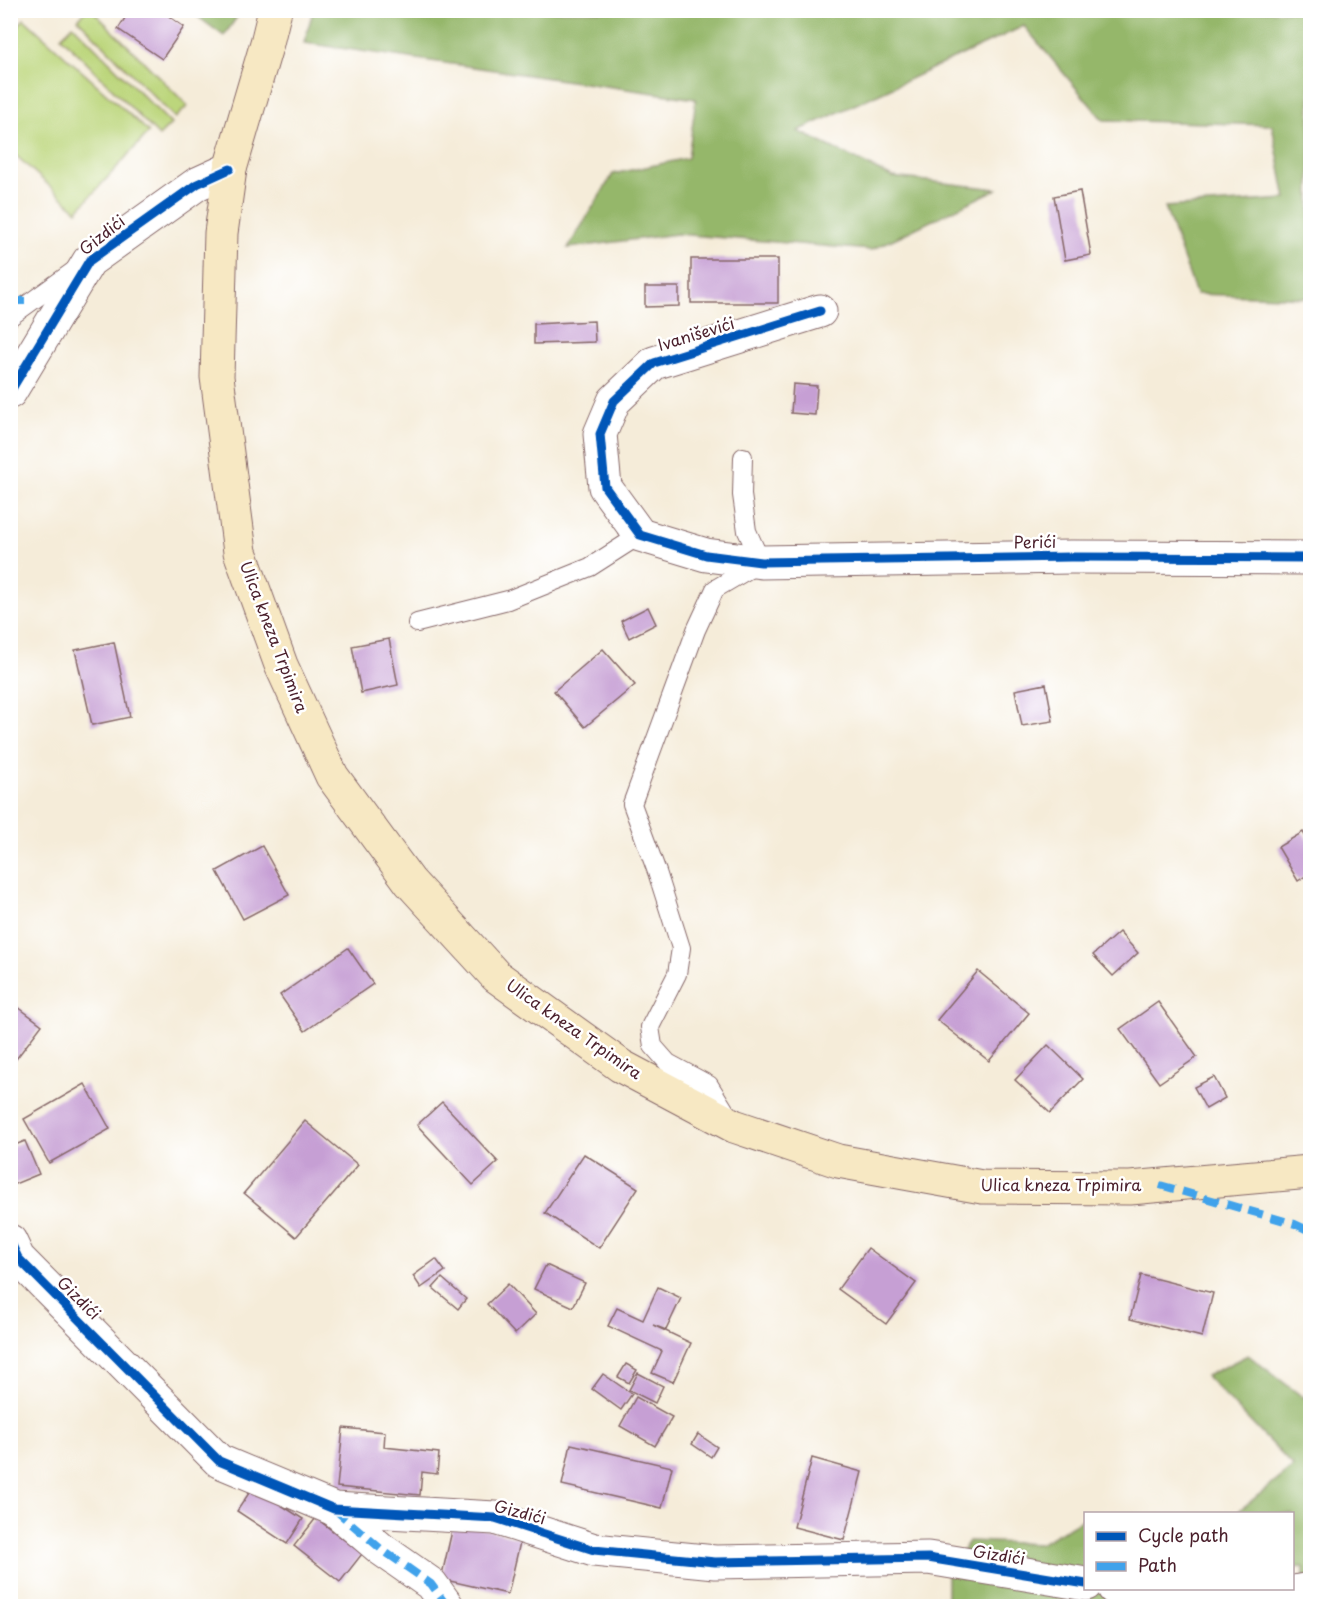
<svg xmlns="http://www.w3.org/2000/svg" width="1321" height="1617" font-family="'Playpen Sans',sans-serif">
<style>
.green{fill:#bcd67b;stroke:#837a53;stroke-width:1.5}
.forest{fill:#95b76b;stroke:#706b4b;stroke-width:1.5}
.building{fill:#c69fd4}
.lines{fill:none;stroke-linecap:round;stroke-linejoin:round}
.lane-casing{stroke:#866768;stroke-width:20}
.street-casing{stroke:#866768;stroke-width:35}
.secondary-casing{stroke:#866768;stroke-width:35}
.lane{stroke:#fff;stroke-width:18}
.street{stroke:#fff;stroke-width:33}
.secondary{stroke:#f7e8c3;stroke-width:33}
.quiet{stroke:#40a2eb;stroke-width:8;stroke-dasharray:15 8;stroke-linecap:butt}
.cycleway-casing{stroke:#fff;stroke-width:13}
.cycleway{stroke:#0057b8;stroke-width:9}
.labels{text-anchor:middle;stroke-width:5;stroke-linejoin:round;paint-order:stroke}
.street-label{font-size:16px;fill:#4a1f2b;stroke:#fff}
</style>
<rect width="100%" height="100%" fill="#fff"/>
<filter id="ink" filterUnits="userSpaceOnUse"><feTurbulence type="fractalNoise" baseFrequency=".0167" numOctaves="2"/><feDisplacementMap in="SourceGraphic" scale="12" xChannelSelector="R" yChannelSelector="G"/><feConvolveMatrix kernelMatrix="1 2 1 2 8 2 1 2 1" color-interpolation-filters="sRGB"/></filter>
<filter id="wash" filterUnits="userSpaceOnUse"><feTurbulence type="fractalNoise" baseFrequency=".008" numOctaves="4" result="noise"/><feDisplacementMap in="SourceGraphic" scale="24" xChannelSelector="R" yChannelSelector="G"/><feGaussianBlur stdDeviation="1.35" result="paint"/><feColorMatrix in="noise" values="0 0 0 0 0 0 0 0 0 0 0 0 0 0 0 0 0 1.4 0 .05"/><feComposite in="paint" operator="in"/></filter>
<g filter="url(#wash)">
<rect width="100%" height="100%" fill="#f5ecd9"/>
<g class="green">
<polygon points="86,11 93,11 188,106 175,118 78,19"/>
<polygon points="24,19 149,132 77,211 11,151 11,34"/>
<polygon points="73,25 171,124 159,136 61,37"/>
</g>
<g class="forest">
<polygon points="190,11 241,10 241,11 224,36"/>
<polygon points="313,11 1310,11 1310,298 1196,294 1165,207 1286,199 1272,125 1103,120 1024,26 798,131 892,177 997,189 871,250 677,234 568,248 613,174 688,158 696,99 304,43"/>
<polygon points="1248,1355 1304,1398 1310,1388 1310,1606 1303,1606 1304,1567 1293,1568 1292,1514 1236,1513 1294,1467 1206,1376"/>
<polygon points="1085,1518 1086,1588 1230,1589 1222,1606 947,1606 947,1575 969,1541 1040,1544"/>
</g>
<g id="blocks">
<g class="building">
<polygon points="130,10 160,10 184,27 162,59 118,29"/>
<polygon points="1080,191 1091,255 1065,260 1054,196"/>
<rect x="691" y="259" width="87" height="44"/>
<polygon points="645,287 679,287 679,306 645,307"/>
<polygon points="594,321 595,342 534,344 534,324"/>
<polygon points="793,384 817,386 815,415 791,413"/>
<polygon points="648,607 656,624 629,638 621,621"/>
<polygon points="389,639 398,685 361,693 352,646"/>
<polygon points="114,642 130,717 92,725 75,650"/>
<polygon points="603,649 635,685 585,727 554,691"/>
<polygon points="1046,684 1053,721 1022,726 1015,690"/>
<polygon points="1303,832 1310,844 1310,873 1298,881 1278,847"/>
<polygon points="262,846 289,895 243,919 217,871"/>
<polygon points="1119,932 1138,953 1113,976 1093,955"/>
<polygon points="348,948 373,984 305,1031 280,995"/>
<polygon points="978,971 1029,1013 989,1061 937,1020"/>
<polygon points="10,1001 42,1025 10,1067"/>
<polygon points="1158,1002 1197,1057 1159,1083 1120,1029"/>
<polygon points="1048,1045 1083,1079 1050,1113 1015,1080"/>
<polygon points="1214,1077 1225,1098 1206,1109 1194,1087"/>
<polygon points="85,1084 110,1129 49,1163 24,1119"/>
<polygon points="442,1102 498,1162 473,1185 417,1125"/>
<polygon points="305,1121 358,1165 296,1237 244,1193"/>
<polygon points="25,1141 39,1174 10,1186 10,1147"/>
<polygon points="584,1154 638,1188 599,1248 545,1213"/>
<polygon points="868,1248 916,1283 886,1324 838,1289"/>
<polygon points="436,1259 445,1271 421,1288 413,1276"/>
<polygon points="546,1265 585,1283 573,1307 534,1289"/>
<polygon points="1141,1275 1213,1293 1202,1337 1130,1319"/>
<polygon points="442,1278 466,1299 458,1309 433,1288"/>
<polygon points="508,1284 536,1314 515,1334 487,1304"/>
<polygon points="658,1287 681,1298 666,1330 653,1325 691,1343 673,1382 652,1373 662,1351 608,1326 617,1308 643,1320"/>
<polygon points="626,1364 637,1370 629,1383 618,1377"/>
<polygon points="638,1373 663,1386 655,1403 629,1390"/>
<polygon points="603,1374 632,1394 621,1410 592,1389"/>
<polygon points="636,1397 672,1417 655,1446 620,1426"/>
<polygon points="343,1428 385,1432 384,1447 439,1453 437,1474 422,1472 420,1495 337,1487"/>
<polygon points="698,1434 717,1447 711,1457 692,1444"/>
<polygon points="571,1444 672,1467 662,1508 562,1485"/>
<polygon points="812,1458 862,1472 844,1540 794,1527"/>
<polygon points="253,1487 303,1519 287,1544 237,1511"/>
<polygon points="316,1518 362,1554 340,1582 294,1546"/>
<polygon points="454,1522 521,1538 508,1594 441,1579"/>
</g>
</g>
</g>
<g filter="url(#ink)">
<use href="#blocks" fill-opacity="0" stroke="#866768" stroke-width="1.5"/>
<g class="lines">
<g class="lane-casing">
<g id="lane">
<polyline points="10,317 75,270"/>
<polyline points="417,623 508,600 590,567 640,535"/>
<polyline points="730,1119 709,1085 668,1063 653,1046 650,1027 677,974 681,948 657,872 632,804 696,630 715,589 761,562 747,531 742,495 743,457"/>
</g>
</g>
<g class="street-casing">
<g id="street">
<polyline points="820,311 654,363 614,401 600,434 605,487 640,535 706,555 761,562 1071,557 1310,558"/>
<polyline points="10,392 89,261 197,184 230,169"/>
<polyline points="10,1241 18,1258 219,1461 334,1509 495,1518 594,1550 715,1562 928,1558 1086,1584"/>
<polyline points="334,1509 381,1549 431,1584 447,1606"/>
<polyline points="1114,1588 1222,1606 1310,1589"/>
</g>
</g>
<g class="secondary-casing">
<polyline id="secondary" points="275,10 267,43 230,169 221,233 217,377 240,552 281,665 332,776 410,882 496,976 621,1066 734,1126 838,1161 982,1187 1130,1188 1310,1172"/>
</g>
<use href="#lane" class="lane"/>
<use href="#street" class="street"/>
<use href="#secondary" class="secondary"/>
<g class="quiet">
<polyline points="10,301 32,301"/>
<polyline points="1160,1185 1295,1224 1310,1231"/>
<polyline points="334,1509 381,1549 431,1584 447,1606"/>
</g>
<g class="cycleway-casing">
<g id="cycleway">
<polyline points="820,311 654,363 614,401 600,434 605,487 640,535 706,555 761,562 1071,557 1310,558"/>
<polyline points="10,392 89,261 197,184 230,169"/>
<polyline points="10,1241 18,1258 219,1461 334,1509 495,1518 594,1550 715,1562 928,1558 1086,1584"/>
</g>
</g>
<use href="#cycleway" class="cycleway"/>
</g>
</g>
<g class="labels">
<g class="street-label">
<text transform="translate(102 235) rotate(-38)" y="6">Gizdići</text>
<text transform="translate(696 334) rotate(-17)" y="6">Ivaniševići</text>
<text transform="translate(1035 542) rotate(-1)" y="6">Perići</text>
<text transform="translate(274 637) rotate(69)" y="6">Ulica kneza Trpimira</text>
<text transform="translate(574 1029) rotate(35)" y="6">Ulica kneza Trpimira</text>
<text x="1061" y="1191">Ulica kneza Trpimira</text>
<text transform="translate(79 1298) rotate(45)" y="6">Gizdići</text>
<text transform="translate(520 1512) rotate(15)" y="6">Gizdići</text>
<text transform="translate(999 1555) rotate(9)" y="6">Gizdići</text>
</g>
</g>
<rect width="1321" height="1617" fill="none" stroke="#fff" stroke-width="36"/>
<rect x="1084" y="1512" width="210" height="78" fill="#ffffff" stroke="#b7a5aa" stroke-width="1.5"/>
<rect x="1096" y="1532" width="30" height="9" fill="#0057b8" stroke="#b7a5aa" stroke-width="1.5"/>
<text x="1138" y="1542" font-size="18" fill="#4a1f2b">Cycle path</text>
<rect x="1096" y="1562" width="30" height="9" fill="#40a2eb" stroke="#b7a5aa" stroke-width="1.5"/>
<text x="1138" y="1572" font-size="18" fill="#4a1f2b">Path</text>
</svg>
